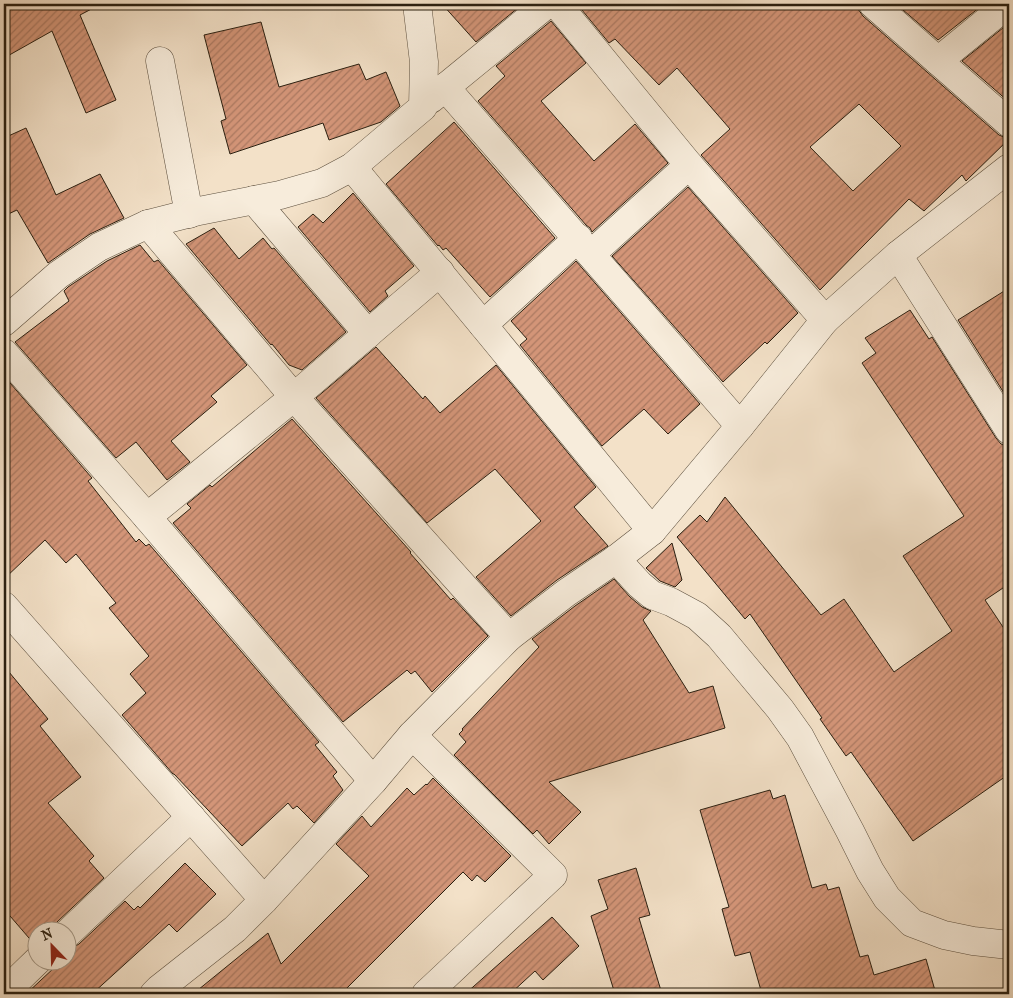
<svg xmlns="http://www.w3.org/2000/svg" width="1013" height="998" font-family="'IM FELL French Canon',serif">
<style>
.building{fill:url(#building-hatch);stroke:#2b2011;fill-rule:evenodd}
.lines{fill:none;stroke-linecap:round;stroke-linejoin:round}
.minor-casing{stroke:#5d503f;stroke-width:29}
.minor{stroke:#f7ecdb;stroke-width:28}
</style>
<defs>
<pattern id="building-hatch" width="6" height="6" patternUnits="userSpaceOnUse" patternTransform="scale(1.25)"><rect width="6" height="6" fill="#d39578"/><path d="M-1 1l2-2M0 6l6-6M5 7l2-2" fill="none" stroke="#ab7961"/></pattern>
</defs>
<rect width="100%" height="100%" fill="#f3e1c8"/>
<filter id="stains"><feTurbulence type="fractalNoise" baseFrequency=".004" numOctaves="4"/><feColorMatrix values="0 0 0 0 .2 0 0 0 0 .09 0 0 0 0 .02 0 0 0 .5 -.17"/></filter>
<radialGradient id="worn" r=".72"><stop offset=".6" stop-color="#630" stop-opacity="0"/><stop offset="1" stop-color="#630" stop-opacity=".3"/></radialGradient>
<g class="building">
<polygon points="4,4 101,4 80,15 116,100 86,113 52,31 4,58"/>
<polygon points="442,4 523,4 476,42"/>
<path d="M577,4H858V9L863,16L999,135L1006,138H1009V139L966,181L962,175L924,211L909,199L820,290L701,155L730,129L677,68L659,85L615,39L609,43ZM859,104L901,146L853,191L810,147Z"/>
<polygon points="896,4 984,4 938,40"/>
<polygon points="551,21 586,63 541,101 594,161 635,124 668,163 592,232 590,228 586,225 478,101 505,76 496,66"/>
<polygon points="261,22 279,87 359,64 366,80 386,72 400,106 381,122 329,140 323,123 230,154 221,121 226,119 204,35"/>
<polygon points="1009,23 1009,102 962,61"/>
<polygon points="454,122 555,238 490,297 446,248 443,250 439,245 438,246 386,184"/>
<polygon points="26,128 56,195 100,174 124,218 90,234 48,263 17,210 4,216 4,138"/>
<polygon points="688,187 798,313 767,344 765,342 723,382 612,256"/>
<polygon points="353,193 414,266 385,291 388,296 370,312 298,227 313,214 323,223"/>
<polygon points="214,228 239,259 263,238 272,249 274,248 346,332 302,370 289,365 272,344 271,345 186,244"/>
<polygon points="140,245 154,262 158,260 247,365 211,396 217,402 171,441 190,462 167,480 136,442 116,458 15,342 69,301 64,291 68,287 107,261"/>
<polygon points="576,261 700,404 668,434 644,409 602,446 520,345 527,339 511,321"/>
<polygon points="1009,288 1009,401 958,320"/>
<polygon points="910,310 929,339 932,337 996,438 1001,444 1009,446 1009,584 985,600 1009,636 1009,774 913,841 851,752 846,756 820,719 822,718 750,614 745,619 677,537 700,515 707,522 725,497 821,615 844,599 894,672 952,631 903,556 964,516 862,363 876,353 865,338"/>
<polygon points="376,347 423,399 425,396 440,413 496,365 596,487 574,507 608,546 557,580 511,616 476,577 541,521 495,469 427,523 316,398"/>
<polygon points="4,376 92,478 88,481 136,542 139,539 146,546 149,544 319,742 315,745 337,772 333,776 343,790 314,823 297,806 293,809 288,803 242,846 174,774 173,774 122,715 146,693 130,674 149,656 109,608 116,603 76,554 66,563 45,540 4,579"/>
<polygon points="292,419 411,552 410,553 451,600 453,598 488,636 432,692 415,671 411,674 407,670 343,722 173,523 191,508 187,504 210,485 212,487"/>
<polygon points="672,543 682,580 675,587 660,581 646,568"/>
<polygon points="614,579 630,597 642,607 651,611 643,620 689,693 713,686 725,728 549,782 581,812 549,844 537,830 533,834 454,755 466,742 459,734 463,730 462,729 539,647 532,639 575,606"/>
<polygon points="4,666 48,719 40,726 81,777 48,803 94,856 89,861 104,878 57,922 53,930 38,930 38,945 35,945 4,909"/>
<polygon points="433,778 511,856 485,882 477,875 472,881 463,872 341,994 193,994 268,933 281,964 369,876 336,844 362,816 371,827 407,788 414,795 426,784 427,785"/>
<polygon points="770,790 773,799 785,795 812,888 826,884 828,890 839,887 860,957 868,955 874,975 926,959 936,994 762,994 750,952 735,956 722,909 729,907 700,810"/>
<polygon points="185,863 216,894 177,932 169,924 92,994 26,994 55,967 53,965 53,960 68,960 68,948 72,948 79,944 125,901 134,910 138,906 140,908"/>
<polygon points="636,868 650,915 639,918 662,994 615,994 591,916 608,909 598,880"/>
<polygon points="552,917 579,946 543,980 535,971 510,994 465,994"/>
</g>
<g class="lines">
<g class="minor-casing">
<g id="minor">
<polyline points="557,4 689,165 825,320"/>
<polyline points="873,4 1009,123"/>
<polyline points="160,61 189,214"/>
<polyline points="938,61 1008,4"/>
<polyline points="445,87 740,426"/>
<polyline points="431,99 547,4"/>
<polyline points="352,167 483,325 652,531"/>
<polyline points="254,200 368,334"/>
<polyline points="148,224 294,397 509,637"/>
<polyline points="591,254 689,165"/>
<polyline points="898,255 1009,430"/>
<polyline points="4,322 58,275 99,247 148,224 199,211 280,195 322,183 352,167 423,107 424,62 417,4"/>
<polyline points="483,325 578,238"/>
<polyline points="4,353 147,517 373,781 412,735 509,637 566,593 616,559 652,531 740,426 825,320 898,255 1009,168"/>
<polyline points="147,517 294,397 440,272"/>
<polyline points="616,559 640,585 652,595 671,602 697,616 719,636 780,709 800,737 850,831 870,871 887,898 912,923 944,935 973,941 1009,945"/>
<polyline points="4,606 264,900"/>
<polyline points="412,735 553,875 426,994"/>
<polyline points="68,933 191,817"/>
<polyline points="4,993 38,960"/>
<polyline points="154,994 159,989 235,929 264,900 373,781"/>
</g>
</g>
<use href="#minor" class="minor"/>
</g>
<rect width="1013" height="998" fill="none" stroke="#f3e1c8" stroke-width="20"/>
<rect x="5" y="5" width="1003" height="988" fill="none" stroke="#2b2011" stroke-width="2.5"/>
<rect x="10" y="10" width="993" height="978" fill="none" stroke="#2b2011"/>
<g transform="translate(52 946) rotate(337)"><circle r="24" fill="#f7ecdb" stroke="#a59a8a"/>
<path d="M0-4L9 19L0 12L-9 19Z" fill="#8f2418"/>
<text y="-8" font-size="14" font-weight="bold" text-anchor="middle" fill="#2b2011">N</text>
</g>
<rect width="100%" height="100%" filter="url(#stains)"/>
<rect width="100%" height="100%" fill="url(#worn)"/>
</svg>
